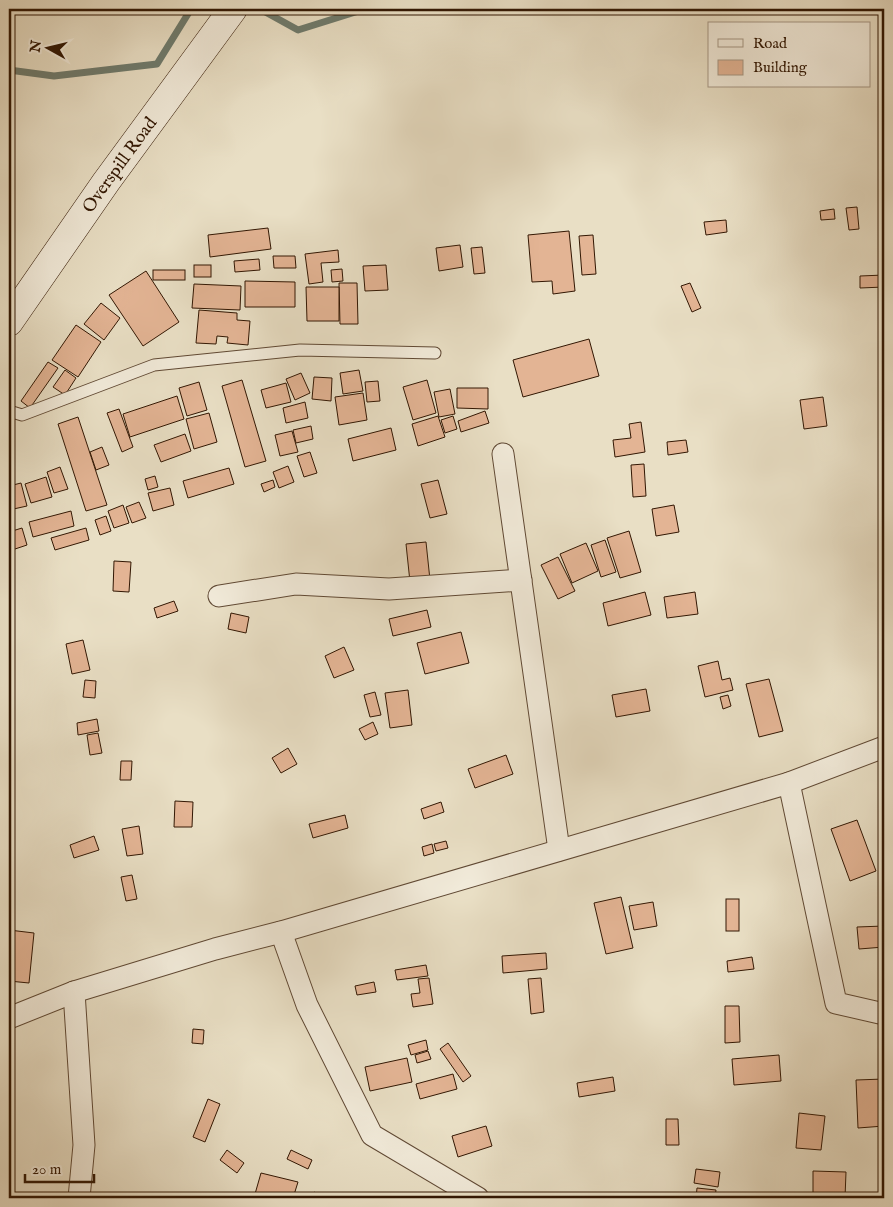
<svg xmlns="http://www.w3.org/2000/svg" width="893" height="1207" font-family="'IM FELL English',serif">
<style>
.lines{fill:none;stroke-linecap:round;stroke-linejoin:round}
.stream{stroke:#6f7b6d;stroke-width:7}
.building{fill:#e3b494;stroke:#321703}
.lane-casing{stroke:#604934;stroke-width:13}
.street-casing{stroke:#604934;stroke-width:23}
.secondary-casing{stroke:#321703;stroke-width:29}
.lane{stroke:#f1ead9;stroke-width:11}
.street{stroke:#f1ead9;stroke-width:21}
.secondary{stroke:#f1ead9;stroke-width:28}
.labels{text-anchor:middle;stroke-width:4;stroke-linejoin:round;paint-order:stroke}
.street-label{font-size:18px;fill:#321703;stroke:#f1ead9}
</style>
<rect width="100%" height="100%" fill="#e9dfc5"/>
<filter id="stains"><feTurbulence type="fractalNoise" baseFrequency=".004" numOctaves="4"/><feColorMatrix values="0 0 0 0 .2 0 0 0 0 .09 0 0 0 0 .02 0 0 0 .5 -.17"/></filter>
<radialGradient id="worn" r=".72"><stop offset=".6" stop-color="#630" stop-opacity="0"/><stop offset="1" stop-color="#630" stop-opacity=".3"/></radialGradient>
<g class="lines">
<g class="stream">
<polyline points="260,9 298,30 365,9"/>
<polyline points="9,70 54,76 157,64 191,9"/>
</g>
</g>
<g class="building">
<polygon points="857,207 859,229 849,230 846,208"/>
<polygon points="834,209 835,219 821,220 820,211"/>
<polygon points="726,220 727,232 706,235 704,222"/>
<polygon points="268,228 271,249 210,257 208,235"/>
<polygon points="569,231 575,291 553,294 552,281 532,282 528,235"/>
<polygon points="593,235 596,274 582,275 579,236"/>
<polygon points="460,245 463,267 439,271 436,248"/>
<polygon points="482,247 485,273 474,274 471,248"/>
<polygon points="338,250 339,262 321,263 323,282 309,284 305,254"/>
<polygon points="273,256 295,256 296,268 274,268"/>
<polygon points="259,259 260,270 235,272 234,261"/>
<rect x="194" y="265" width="17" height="12"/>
<polygon points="386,265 388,290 365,291 363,266"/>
<polygon points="342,269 343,281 332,282 331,270"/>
<rect x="153" y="270" width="32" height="10"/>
<polygon points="146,271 179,322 143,346 109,295"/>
<polygon points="884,275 884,287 860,288 860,276"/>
<polygon points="245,281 295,282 295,307 245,307"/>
<polygon points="339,283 357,283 358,324 340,324"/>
<polygon points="690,283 701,308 692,312 681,286"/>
<polygon points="194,284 241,286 240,310 192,308"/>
<polygon points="306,287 339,287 339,321 307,321"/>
<polygon points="101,303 120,318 104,340 84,324"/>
<polygon points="199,310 237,313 237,320 250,321 248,345 227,343 228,337 217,336 216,344 196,343"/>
<polygon points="76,325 101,342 78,377 52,360"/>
<polygon points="589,339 599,376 523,397 513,360"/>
<polygon points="48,362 58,368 30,408 21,401"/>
<polygon points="65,370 76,378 65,395 53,387"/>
<polygon points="359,370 363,391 343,394 340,373"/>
<polygon points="301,373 310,393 295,400 286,379"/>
<polygon points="314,377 332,378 331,401 312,399"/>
<polygon points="242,380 266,461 245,467 222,386"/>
<polygon points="427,380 436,413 413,420 403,387"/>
<polygon points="378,381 380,401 367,402 365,382"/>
<polygon points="199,382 207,410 187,416 179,388"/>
<polygon points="286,383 291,402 266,408 261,390"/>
<polygon points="457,388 488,388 488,409 457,408"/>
<polygon points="450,389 455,414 439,417 434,392"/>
<polygon points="363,393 367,420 339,425 335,397"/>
<polygon points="177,396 184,419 130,437 123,414"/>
<polygon points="823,397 827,426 804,429 800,400"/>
<polygon points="305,402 308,418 286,423 283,408"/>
<polygon points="119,409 133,447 122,452 107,413"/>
<polygon points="485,411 489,423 461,432 458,421"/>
<polygon points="209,413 217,442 194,449 186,419"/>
<polygon points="438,416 445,437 418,446 412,424"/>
<polygon points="453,416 457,429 445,433 441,420"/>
<polygon points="78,417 107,505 86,511 58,424"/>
<polygon points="641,422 645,452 615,457 613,440 631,438 629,424"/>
<polygon points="311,426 313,439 296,443 293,430"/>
<polygon points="391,428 396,450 353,461 348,439"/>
<polygon points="292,431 298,452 280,456 275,435"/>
<polygon points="185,434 191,451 161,462 154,445"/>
<polygon points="686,440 688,452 668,455 667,442"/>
<polygon points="102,447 109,465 96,470 90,452"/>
<polygon points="310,452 317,473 304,477 297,456"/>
<polygon points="644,464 646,496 633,497 631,465"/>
<polygon points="288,466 294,482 279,488 273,472"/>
<polygon points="60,467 68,489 54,493 47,472"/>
<polygon points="229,468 234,484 188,498 183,481"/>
<polygon points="155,476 158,487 148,490 145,479"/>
<polygon points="46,477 52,497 31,503 25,484"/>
<polygon points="273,480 275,487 264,492 261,484"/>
<polygon points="438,480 447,514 430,518 421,484"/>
<polygon points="21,483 27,506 9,510 9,486"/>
<polygon points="170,488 174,505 153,511 148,493"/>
<polygon points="139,502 146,518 132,523 126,507"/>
<polygon points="123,505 129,523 114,528 108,511"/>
<polygon points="674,505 679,532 656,536 652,509"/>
<polygon points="71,511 74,526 33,537 29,522"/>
<polygon points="106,516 111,531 100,535 95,520"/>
<polygon points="22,528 27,545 9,551 9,532"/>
<polygon points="86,528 89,540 55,550 51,538"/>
<polygon points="629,531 641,572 620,578 607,538"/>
<polygon points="605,540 616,572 601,577 591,545"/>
<polygon points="426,542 430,580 410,582 406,544"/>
<polygon points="586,543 598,571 572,583 560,554"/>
<polygon points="558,557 575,591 558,599 541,565"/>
<polygon points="114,561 131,562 129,592 113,591"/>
<polygon points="645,592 651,615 608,626 603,603"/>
<polygon points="695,592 698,614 667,618 664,597"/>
<polygon points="174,601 178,611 157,618 154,608"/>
<polygon points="427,610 431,627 393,636 389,619"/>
<polygon points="231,613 249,617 246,633 228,629"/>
<polygon points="461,632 469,663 425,674 417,643"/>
<polygon points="83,640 90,670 72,674 66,644"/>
<polygon points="344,647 354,670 334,678 325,656"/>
<polygon points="718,661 722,680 730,678 733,690 705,697 698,666"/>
<polygon points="769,679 783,731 759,737 746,684"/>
<polygon points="85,680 96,681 95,698 83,697"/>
<polygon points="646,689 650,711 616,717 612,695"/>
<polygon points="408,690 412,725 390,728 385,693"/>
<polygon points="375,692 381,715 370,717 364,695"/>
<polygon points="728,695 731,706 723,709 720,697"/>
<polygon points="97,719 99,731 78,735 77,723"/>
<polygon points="373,722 378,734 365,740 359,729"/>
<polygon points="98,733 102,753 90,755 87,735"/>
<polygon points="288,748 297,764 281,773 272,758"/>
<polygon points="506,755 513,774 475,788 468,769"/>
<polygon points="121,761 132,761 131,780 120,780"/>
<polygon points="175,801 193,802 192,827 174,827"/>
<polygon points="441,802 444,812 424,819 421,809"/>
<polygon points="345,815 348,828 313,838 309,824"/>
<polygon points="857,820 876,871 850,881 831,829"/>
<polygon points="139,826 143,854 127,856 122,829"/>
<polygon points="94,836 99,850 74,858 70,845"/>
<polygon points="446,841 448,848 436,851 434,844"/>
<polygon points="432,844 434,853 424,856 422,847"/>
<polygon points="132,875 137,899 126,901 121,877"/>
<polygon points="621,897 633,948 606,954 594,903"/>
<rect x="726" y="899" width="13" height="32"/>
<polygon points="653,902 657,926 634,930 629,906"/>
<polygon points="884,926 884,947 859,949 857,927"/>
<polygon points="9,930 34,933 29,983 9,981"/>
<polygon points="546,953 547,969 503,973 502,956"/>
<polygon points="752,957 754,969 728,972 727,961"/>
<polygon points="426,965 428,976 397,980 395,970"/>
<polygon points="429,978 433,1004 413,1007 411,994 420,993 418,979"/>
<polygon points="541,978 544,1012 531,1014 528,979"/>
<polygon points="374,982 376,992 357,995 355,986"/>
<polygon points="725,1006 739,1006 740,1042 725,1043"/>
<polygon points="193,1029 204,1030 203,1044 192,1043"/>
<polygon points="426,1040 428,1050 411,1055 408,1045"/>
<polygon points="448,1043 471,1076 463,1082 440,1049"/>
<polygon points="428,1051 431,1059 417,1063 415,1055"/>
<polygon points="779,1055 781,1081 734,1085 732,1059"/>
<polygon points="407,1058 412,1082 370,1091 365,1067"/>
<polygon points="453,1074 457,1089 420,1099 416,1084"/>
<polygon points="613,1077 615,1091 579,1097 577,1083"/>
<polygon points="884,1079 884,1126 858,1128 856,1080"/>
<polygon points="208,1099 220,1104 205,1142 193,1137"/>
<polygon points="799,1113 825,1116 821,1150 796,1148"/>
<polygon points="666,1119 678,1119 679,1145 666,1145"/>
<polygon points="486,1126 492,1146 458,1157 452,1136"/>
<polygon points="227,1150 244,1163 237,1173 220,1160"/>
<polygon points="291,1150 312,1160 308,1169 287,1159"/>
<polygon points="696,1169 720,1172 718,1187 694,1183"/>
<polygon points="813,1171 846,1172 845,1198 813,1198"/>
<polygon points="261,1173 298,1182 293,1198 269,1198 255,1194"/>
<polygon points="697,1188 716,1190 715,1198 696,1198"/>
<polygon points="314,1192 324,1198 311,1198"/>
</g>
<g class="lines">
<g class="lane-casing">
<polyline id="lane" points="9,411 22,415 154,365 300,350 435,353"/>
</g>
<g class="street-casing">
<g id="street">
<polyline points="503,454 559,850"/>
<polyline points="219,596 296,584 389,589 521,580"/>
<polyline points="789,783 836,1003 884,1014"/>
<polyline points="281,932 307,1005 372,1135 478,1198"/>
<polyline points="74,992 84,1145 79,1198"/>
<polyline points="9,1018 74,992 215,949 281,932 789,783 884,747"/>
</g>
</g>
<g class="secondary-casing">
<g id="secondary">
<path id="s1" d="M9,322L106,182L233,9"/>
</g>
</g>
<use href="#lane" class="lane"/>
<use href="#street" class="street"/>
<use href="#secondary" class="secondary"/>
</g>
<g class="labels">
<g class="street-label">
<text dy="6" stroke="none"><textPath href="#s1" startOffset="192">Overspill Road</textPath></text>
</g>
</g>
<rect width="893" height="1207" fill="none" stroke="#e9dfc5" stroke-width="30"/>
<rect x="10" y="10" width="873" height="1187" fill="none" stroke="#321703" stroke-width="2.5"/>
<rect x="15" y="15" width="863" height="1177" fill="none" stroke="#321703"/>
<rect x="708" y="22" width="162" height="65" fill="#f1ead9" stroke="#a59683"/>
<rect x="718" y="39" width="25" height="8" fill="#f1ead9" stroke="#a59683"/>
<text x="753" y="48" font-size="15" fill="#321703">Road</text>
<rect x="718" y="60" width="25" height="15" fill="#e3b494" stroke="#a59683"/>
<text x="753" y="72" font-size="15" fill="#321703">Building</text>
<g transform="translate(48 48) rotate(278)" stroke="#f1ead9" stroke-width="4" paint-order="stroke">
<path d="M0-4L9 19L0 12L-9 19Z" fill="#321703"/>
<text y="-8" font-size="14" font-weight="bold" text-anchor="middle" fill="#321703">N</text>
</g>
<path d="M25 1174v8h69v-8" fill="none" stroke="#321703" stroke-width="2.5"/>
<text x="32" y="1174" font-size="15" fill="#321703" stroke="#f1ead9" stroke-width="4" paint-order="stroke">20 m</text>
<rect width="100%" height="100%" filter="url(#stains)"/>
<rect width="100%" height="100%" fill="url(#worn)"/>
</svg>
